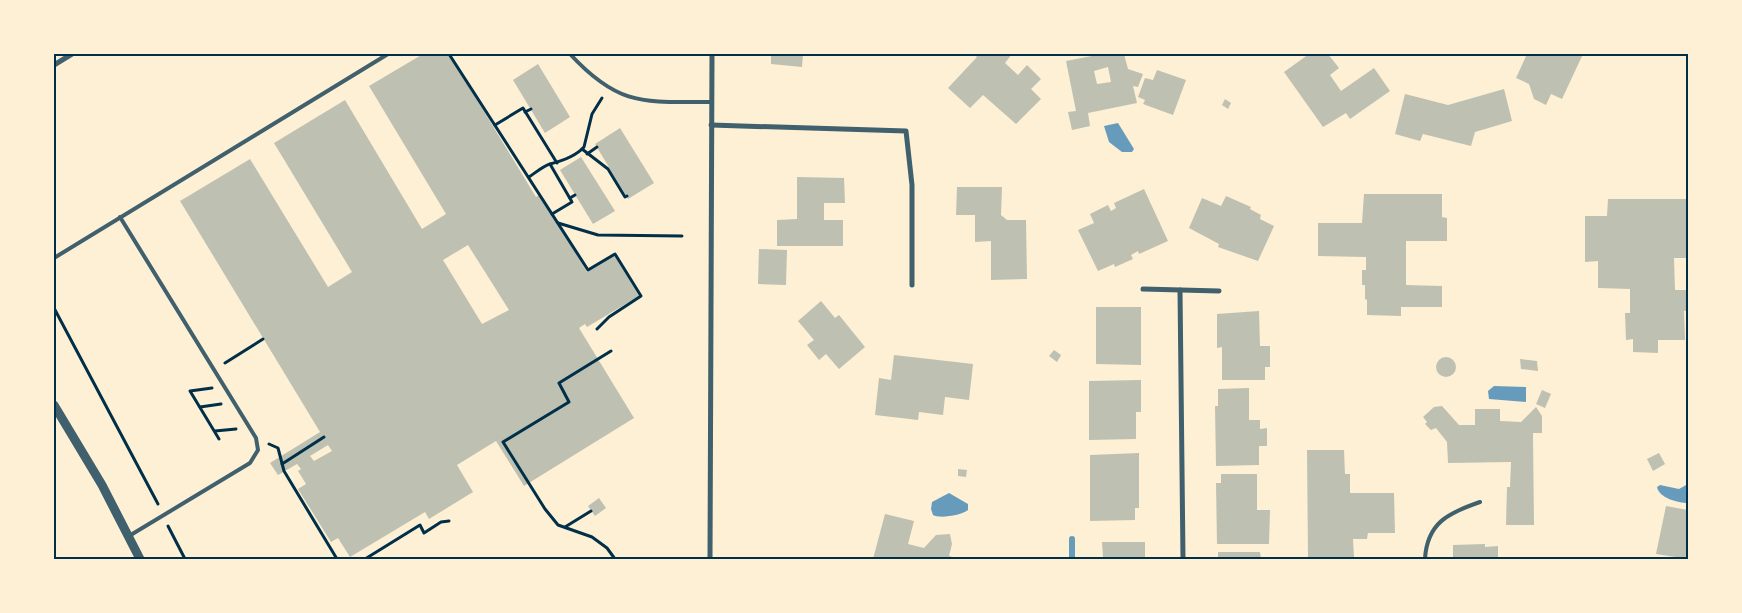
<svg xmlns="http://www.w3.org/2000/svg" width="1742" height="613" font-family="'Sofia Sans Condensed',sans-serif">
<style>
.water{fill:#669bbc}
.lines{fill:none;stroke-linecap:round;stroke-linejoin:round}
.stream{stroke:#669bbc;stroke-width:6}
.building{fill:#bec0b2;fill-rule:evenodd}
.path{stroke:#003049;stroke-width:3}
.service{stroke:#3f606c;stroke-width:4}
.minor{stroke:#3f606c;stroke-width:5}
.tertiary{stroke:#3f606c;stroke-width:9}
.neatline{fill:none;stroke:#003049;stroke-width:2}
</style>
<rect width="100%" height="100%" fill="#fdf0d5"/>
<g class="water">
<polygon points="1118,123 1134,149 1132,152 1122,152 1109,142 1104,126"/>
<polygon points="1494,386 1526,387 1526,402 1489,399 1488,391"/>
<path d="M1688,484V503C1678,503 1659,498 1657,487L1660,485L1679,489Z"/>
<path d="M949,493L968,504V510C962,515 940,519 933,515L931,509L932,502Z"/>
</g>
<g class="lines">
<polyline class="stream" points="1072,559 1072,539"/>
</g>
<g class="building">
<path d="M423,54H449L536,197L540,194L587,272L614,255L639,296L587,327L585,324L579,328L634,418L524,486L496,441L457,465L473,492L429,519L425,512L350,557L338,538L331,542L298,489L306,484L298,471L301,469L297,464L278,475L270,463L320,432L180,201L250,159L328,287L352,272L274,143L345,100L422,229L446,214L369,86ZM468,245L509,310L482,324L443,260ZM328,445L332,451L314,461L310,456Z"/>
<polygon points="771,54 803,54 802,67 771,64"/>
<polygon points="974,54 1012,54 1005,63 1018,75 1027,65 1041,79 1031,89 1041,99 1016,124 983,95 970,108 948,88 977,57"/>
<path d="M1102,54H1124L1128,69L1143,74L1138,87L1133,86L1137,103L1088,113L1090,126L1072,130L1068,112L1076,111L1066,61ZM1108,67L1111,82L1097,84L1094,71Z"/>
<polygon points="1309,54 1328,54 1339,68 1330,75 1341,91 1374,68 1390,91 1350,119 1346,113 1323,127 1284,72"/>
<polygon points="1527,54 1583,54 1562,99 1551,94 1546,105 1534,99 1529,84 1516,78"/>
<polygon points="538,64 570,117 545,133 513,80"/>
<polygon points="1157,70 1186,80 1173,115 1143,104 1145,100 1138,97 1145,78 1153,80"/>
<polygon points="1504,89 1512,121 1475,132 1471,146 1423,134 1420,141 1395,134 1405,94 1448,105"/>
<polygon points="1225,99 1231,103 1228,109 1222,105"/>
<polygon points="620,128 654,183 628,199 595,144"/>
<polygon points="581,157 615,211 593,224 560,170"/>
<polygon points="797,177 844,178 845,203 824,203 824,220 843,220 843,246 777,246 777,220 797,219"/>
<polygon points="957,187 1002,187 1001,215 1007,220 1026,220 1027,279 991,280 991,241 975,242 975,215 956,215"/>
<polygon points="1144,189 1168,241 1139,254 1138,251 1131,255 1133,259 1115,267 1114,264 1098,271 1078,230 1094,223 1090,214 1108,205 1111,211 1116,208 1114,203"/>
<polygon points="1364,194 1442,194 1442,217 1447,218 1447,241 1406,241 1406,285 1442,286 1442,307 1401,307 1401,316 1367,315 1367,300 1365,299 1365,285 1362,285 1362,270 1366,270 1366,257 1318,256 1318,223 1362,223"/>
<polygon points="1226,196 1251,207 1250,209 1261,215 1260,219 1274,226 1258,261 1218,247 1219,244 1189,228 1202,198 1221,206"/>
<polygon points="1608,199 1688,199 1688,258 1674,258 1675,290 1688,290 1688,311 1684,311 1685,340 1658,340 1658,353 1633,352 1633,339 1626,340 1625,313 1630,313 1630,289 1598,288 1598,261 1585,262 1585,216 1607,216"/>
<polygon points="759,249 787,250 786,285 758,284"/>
<polygon points="821,301 835,318 839,315 865,347 839,369 826,354 819,360 807,345 814,340 798,321"/>
<polygon points="1096,307 1141,307 1141,365 1096,364"/>
<polygon points="1259,311 1260,346 1270,346 1270,367 1265,367 1265,380 1222,380 1222,347 1217,348 1217,314"/>
<polygon points="1054,350 1061,355 1057,362 1049,356"/>
<polygon points="894,355 973,364 969,400 945,397 943,415 919,412 918,420 875,415 879,378 891,380"/>
<circle cx="1446" cy="367" r="10"/>
<polygon points="1520,359 1537,361 1538,371 1521,369"/>
<polygon points="1141,380 1141,412 1136,412 1136,439 1089,440 1089,381"/>
<polygon points="1249,388 1249,420 1260,420 1260,429 1267,428 1267,446 1259,446 1259,465 1216,466 1215,406 1218,406 1218,389"/>
<polygon points="1542,390 1551,394 1545,408 1536,404"/>
<polygon points="1442,406 1459,425 1475,425 1475,409 1500,409 1500,421 1521,422 1536,407 1542,416 1542,433 1533,433 1534,525 1506,525 1507,487 1510,487 1511,462 1448,463 1447,442 1436,428 1431,430 1425,424 1427,422 1423,417 1434,407"/>
<polygon points="1307,450 1344,450 1345,474 1350,474 1350,493 1394,493 1395,533 1368,533 1367,539 1353,539 1354,557 1308,558"/>
<polygon points="1139,453 1139,508 1135,508 1135,520 1090,521 1090,455"/>
<polygon points="1659,453 1665,464 1653,471 1647,459"/>
<polygon points="958,469 967,470 966,477 958,476"/>
<polygon points="1221,474 1257,474 1257,510 1270,510 1269,544 1217,544 1216,483 1221,483"/>
<polygon points="599,498 606,508 595,516 588,506"/>
<polygon points="1666,506 1688,510 1688,559 1656,554"/>
<polygon points="885,514 914,521 908,544 924,548 936,535 950,534 952,544 949,556 960,559 873,559"/>
<polygon points="1102,542 1145,542 1145,559 1103,557"/>
<polygon points="1485,544 1485,547 1498,546 1498,559 1453,559 1453,545"/>
<polygon points="1218,552 1260,552 1261,559 1218,559"/>
</g>
<g class="lines">
<g class="path">
<polyline points="449,54 588,270 615,254 641,296 609,317 597,329"/>
<polyline points="525,112 531,109"/>
<polyline points="495,125 523,108 557,163"/>
<polyline points="582,149 608,169 625,197 627,196"/>
<polyline points="587,154 597,147"/>
<polyline points="550,164 572,202 552,214"/>
<path d="M529,177C535,173 543,166 550,164C562,161 575,157 584,147L592,114L602,98"/>
<polyline points="570,198 575,195"/>
<polyline points="558,223 598,235 682,236"/>
<polyline points="54,308 158,504"/>
<polyline points="611,351 559,383 569,402 503,442 545,509 558,525 592,537 607,548 615,559"/>
<polyline points="225,363 263,339"/>
<polyline points="212,388 190,391 219,439"/>
<polyline points="200,407 221,404"/>
<polyline points="215,431 236,429"/>
<polyline points="269,444 278,448 284,471 337,559"/>
<polyline points="282,464 324,437"/>
<polyline points="168,526 185,559"/>
<polyline points="565,527 591,511"/>
<polyline points="365,559 420,525 424,533 441,522 449,521"/>
</g>
<g class="service">
<path d="M570,54C619,107 644,102 711,102"/>
<polyline points="120,217 256,438 258,450 250,463 129,536"/>
<polyline points="54,258 388,54"/>
<path d="M1425,559C1427,523 1448,513 1480,502"/>
</g>
<g class="minor">
<polyline points="54,65 72,54"/>
<polyline points="711,125 906,131 912,185 912,285"/>
<polyline points="1143,289 1219,291"/>
<polyline points="1180,290 1183,559"/>
<polyline points="710,559 712,54"/>
</g>
<polyline class="tertiary" points="54,405 102,485 140,559"/>
</g>
<rect width="1742" height="613" fill="none" stroke="#fdf0d5" stroke-width="110"/>
<rect x="55" y="55" width="1632" height="503" class="neatline"/>
</svg>
